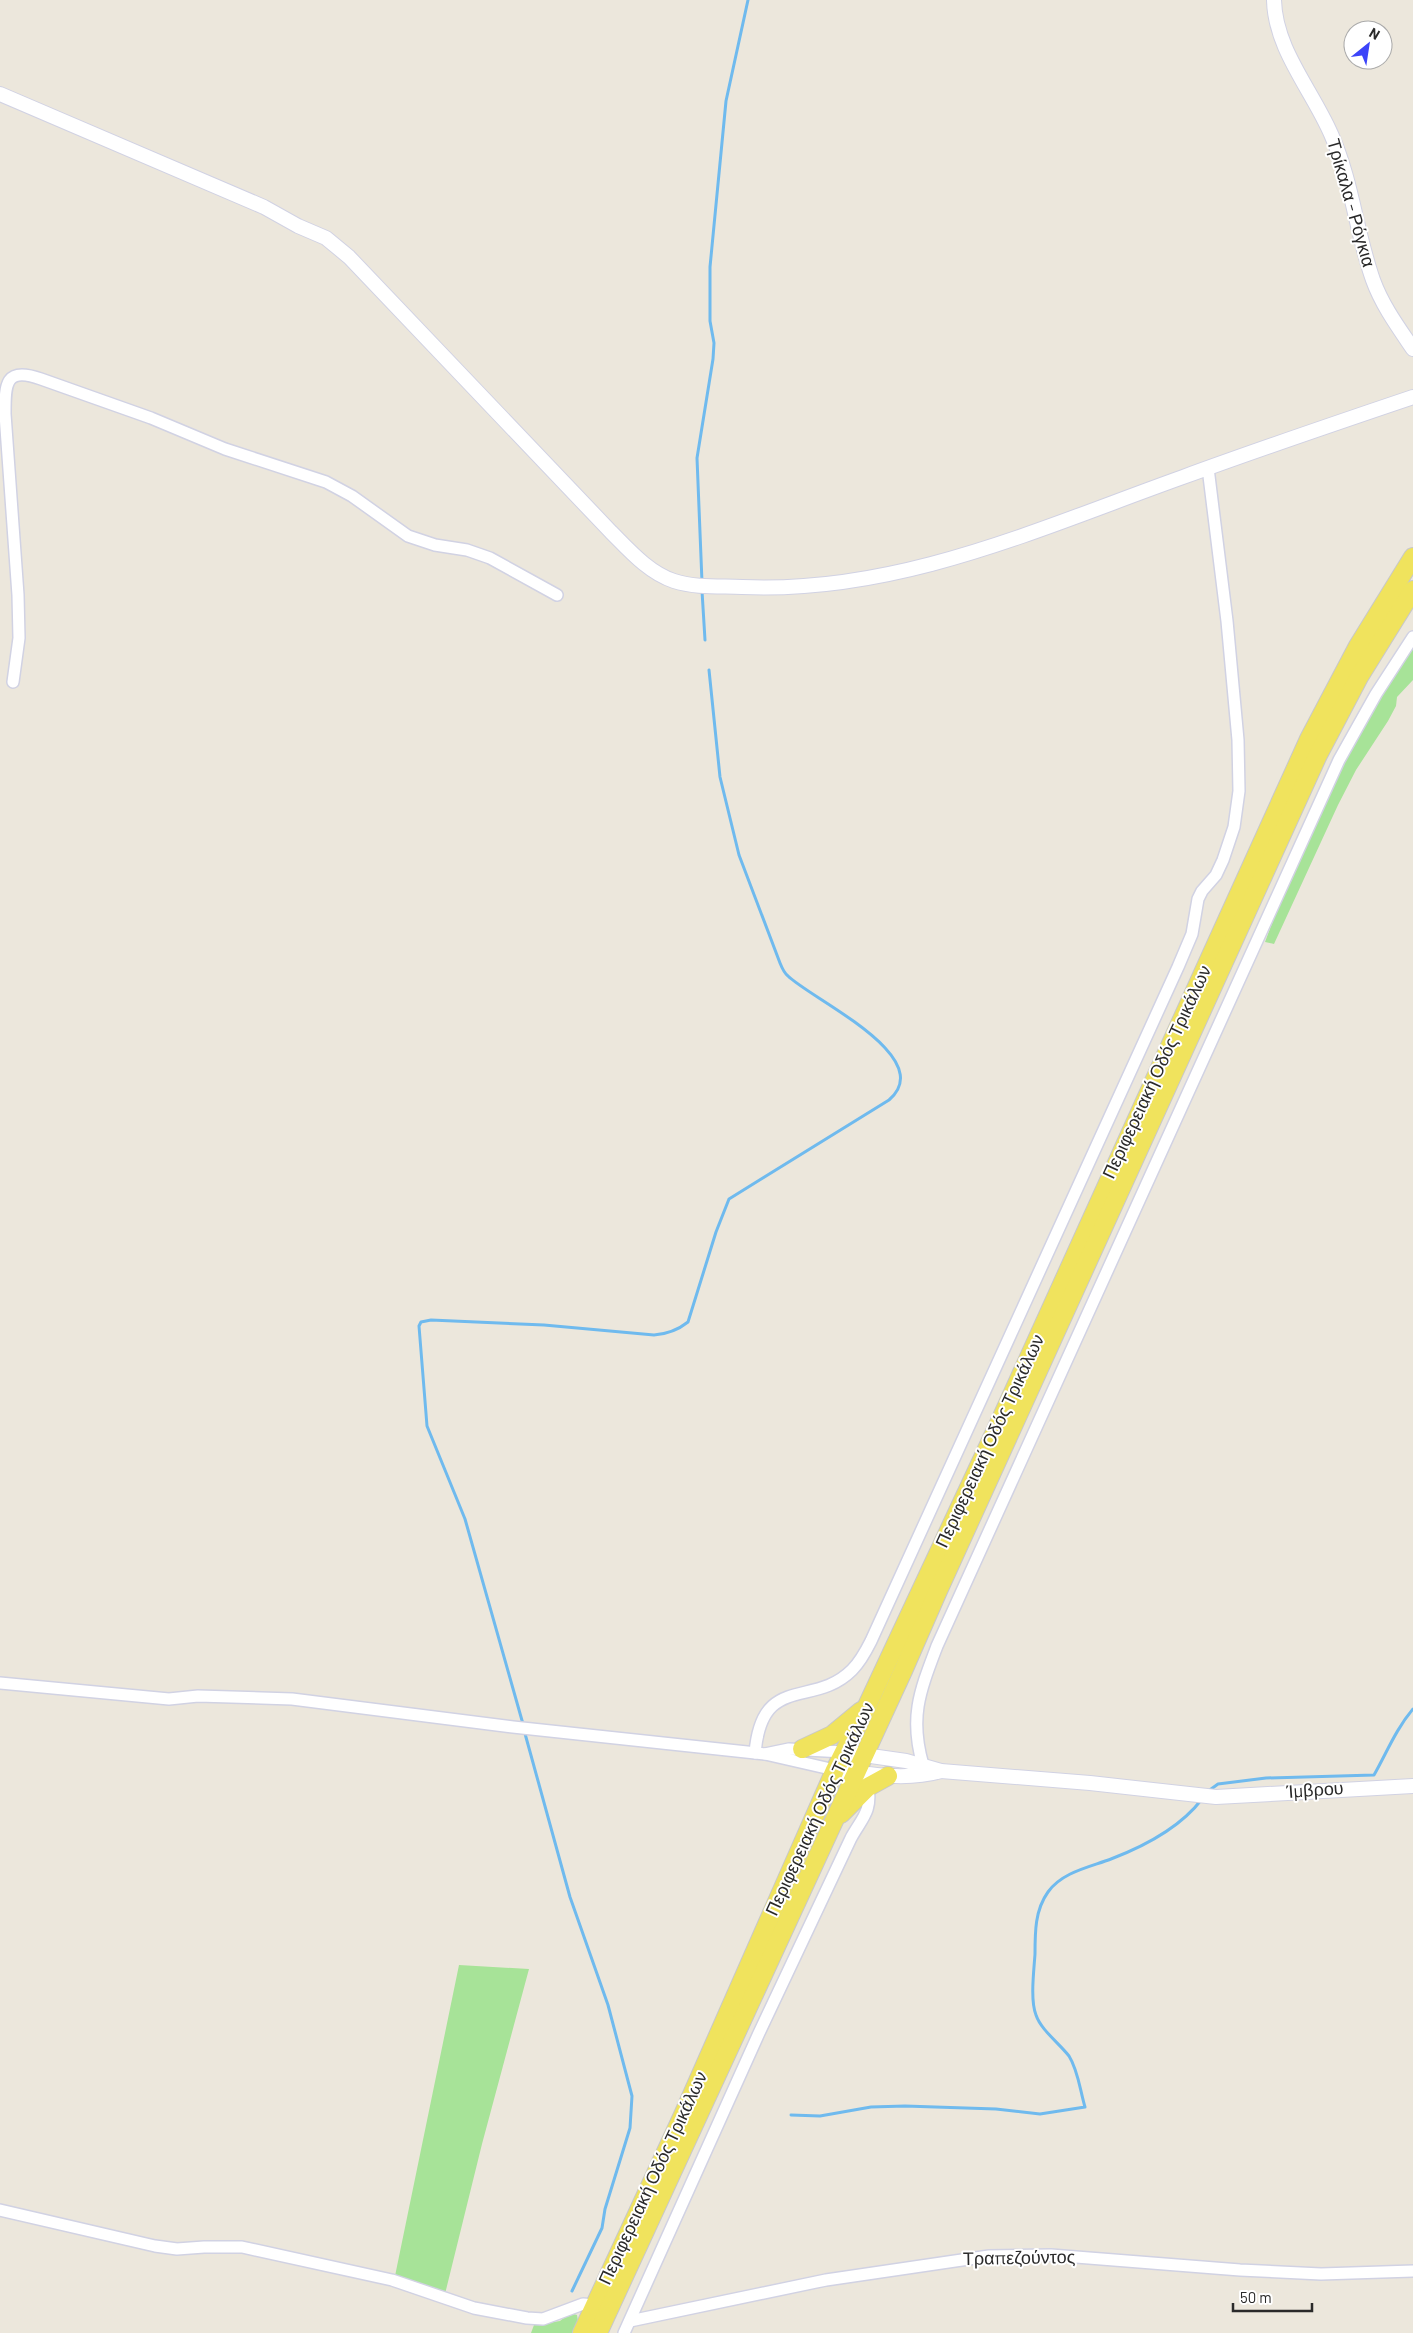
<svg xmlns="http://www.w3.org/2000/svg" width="1413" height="2333" font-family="Barlow,sans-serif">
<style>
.green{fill:#a7e398}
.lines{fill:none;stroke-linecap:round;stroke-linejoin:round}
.stream{stroke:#6fbaee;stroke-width:3}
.minor-casing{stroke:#d1d2e3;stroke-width:14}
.tertiary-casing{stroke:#d1d2e3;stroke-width:16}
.primary-casing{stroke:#c8c8c8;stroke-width:20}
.minor{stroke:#fff;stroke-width:11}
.tertiary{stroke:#fff;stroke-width:14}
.primary{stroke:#f0e35d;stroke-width:18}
.labels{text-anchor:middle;stroke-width:4;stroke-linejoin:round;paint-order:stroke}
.street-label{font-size:18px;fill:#2a2a2a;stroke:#fff}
</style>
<rect width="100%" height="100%" fill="#ece7dc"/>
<g class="green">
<polygon points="1413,642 1413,680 1397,697 1396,706 1388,721 1356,770 1338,805 1274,944 1265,942 1289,878 1354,740"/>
<polygon points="459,1965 529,1969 482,2144 445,2294 395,2276"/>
<polygon points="570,2313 577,2315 578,2321 572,2333 531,2333 534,2325 560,2321"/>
</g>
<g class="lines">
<g class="stream">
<polyline points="702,582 697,458 713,359 714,343 710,321 710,267 726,101 748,0"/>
<polyline points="702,591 705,640"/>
<path d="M523,1724L465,1519L427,1426L419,1326L421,1322L431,1320L544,1325L654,1335C667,1334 678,1330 688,1322L716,1232L729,1199L889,1100C939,1057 811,999 788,976C784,973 782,968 780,963L739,855L720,777L709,670"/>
<polyline points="524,1730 570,1897 608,2005 632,2096 630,2128 605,2209 602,2228 572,2291"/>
<path d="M1207,1792L1218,1784L1266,1778L1374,1775C1387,1752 1396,1729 1413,1709"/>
<path d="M791,2115L820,2116L871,2107L905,2106L996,2109L1040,2114L1085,2107C1080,2090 1078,2070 1069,2056C1059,2043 1041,2030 1036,2015C1030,2000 1034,1970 1035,1954C1035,1932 1035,1910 1048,1892C1062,1872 1090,1867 1111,1859C1145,1846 1180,1828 1202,1799"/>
</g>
<g class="minor-casing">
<g id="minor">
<path d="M13,682L19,638L18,595L5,414C5,384 5,366 41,379L151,418L225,449L326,482L352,496L408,536L435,545L467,550L490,558L557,595"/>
<polyline points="0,1683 169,1699 198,1696 292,1699 513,1727 765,1754 835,1770"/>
<path d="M755,1753C762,1672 813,1709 852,1670C860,1662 866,1651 871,1641L1178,967L1192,934L1198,899L1202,891L1216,875L1223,860L1234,827L1239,791L1238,740L1227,621L1208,468"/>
<polyline points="765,1754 789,1749 843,1752"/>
<path d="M923,1765C909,1717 920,1691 937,1646L1339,760L1376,694L1413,637"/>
<polyline points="0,2210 155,2246 177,2249 204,2247 242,2247 392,2280 474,2308 527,2318 543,2319 583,2304 595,2305"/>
<polyline points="630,2321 826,2280 989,2256 1051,2255 1240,2270 1321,2274 1413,2271"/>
<path d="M624,2333L759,2033L851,1838C862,1818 872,1812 868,1787"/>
</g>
</g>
<g class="tertiary-casing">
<g id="tertiary">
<path d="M1274,0C1275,49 1312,90 1331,134C1352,181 1356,232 1373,280C1382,305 1398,327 1413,349"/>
<path d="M0,94L264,207L298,226L326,238L349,257L611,532C629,550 649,573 674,581C696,588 720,586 742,587C898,594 1040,528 1183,477C1259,449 1336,423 1413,397"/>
<polyline points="843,1752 906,1761 941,1771 1090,1783 1216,1797 1413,1786"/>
<path d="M835,1770C870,1774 906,1781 941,1771"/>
</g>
</g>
<g class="primary-casing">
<g id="primary">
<polyline points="802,1749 832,1735 861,1711"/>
<polyline points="841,1814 868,1787 888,1776"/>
<polyline points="582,2333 683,2115 835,1770 866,1708 1001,1419 1309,739 1358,646 1413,557"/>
<polyline points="598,2333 903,1671 938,1591 1318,755 1359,677 1413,590"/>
</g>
</g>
<use href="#minor" class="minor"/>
<use href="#tertiary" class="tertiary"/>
<use href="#primary" class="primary"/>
</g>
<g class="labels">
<g class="street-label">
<text transform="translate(1351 203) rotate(74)" y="6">Τρίκαλα - Ρόγκια</text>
<text transform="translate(1157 1072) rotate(-65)" y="6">Περιφερειακή Οδός Τρικάλων</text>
<text transform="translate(990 1441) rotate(-65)" y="6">Περιφερειακή Οδός Τρικάλων</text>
<text transform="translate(1315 1790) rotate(-4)" y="6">Ίμβρου</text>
<text transform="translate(820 1809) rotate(-65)" y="6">Περιφερειακή Οδός Τρικάλων</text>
<text transform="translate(653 2178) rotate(-65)" y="6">Περιφερειακή Οδός Τρικάλων</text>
<text transform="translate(1019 2258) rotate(-1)" y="6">Τραπεζούντος</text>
</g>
</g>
<g transform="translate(1368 45) rotate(30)"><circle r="24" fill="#ffffff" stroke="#aaaaaa"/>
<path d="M0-4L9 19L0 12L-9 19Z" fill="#3c44f9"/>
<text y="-8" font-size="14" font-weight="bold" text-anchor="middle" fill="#2a2a2a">N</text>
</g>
<path d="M1233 2303v8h79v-8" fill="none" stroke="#2a2a2a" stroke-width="2.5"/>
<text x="1240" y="2303" font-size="15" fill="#2a2a2a" stroke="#ffffff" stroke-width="4" paint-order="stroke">50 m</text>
</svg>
